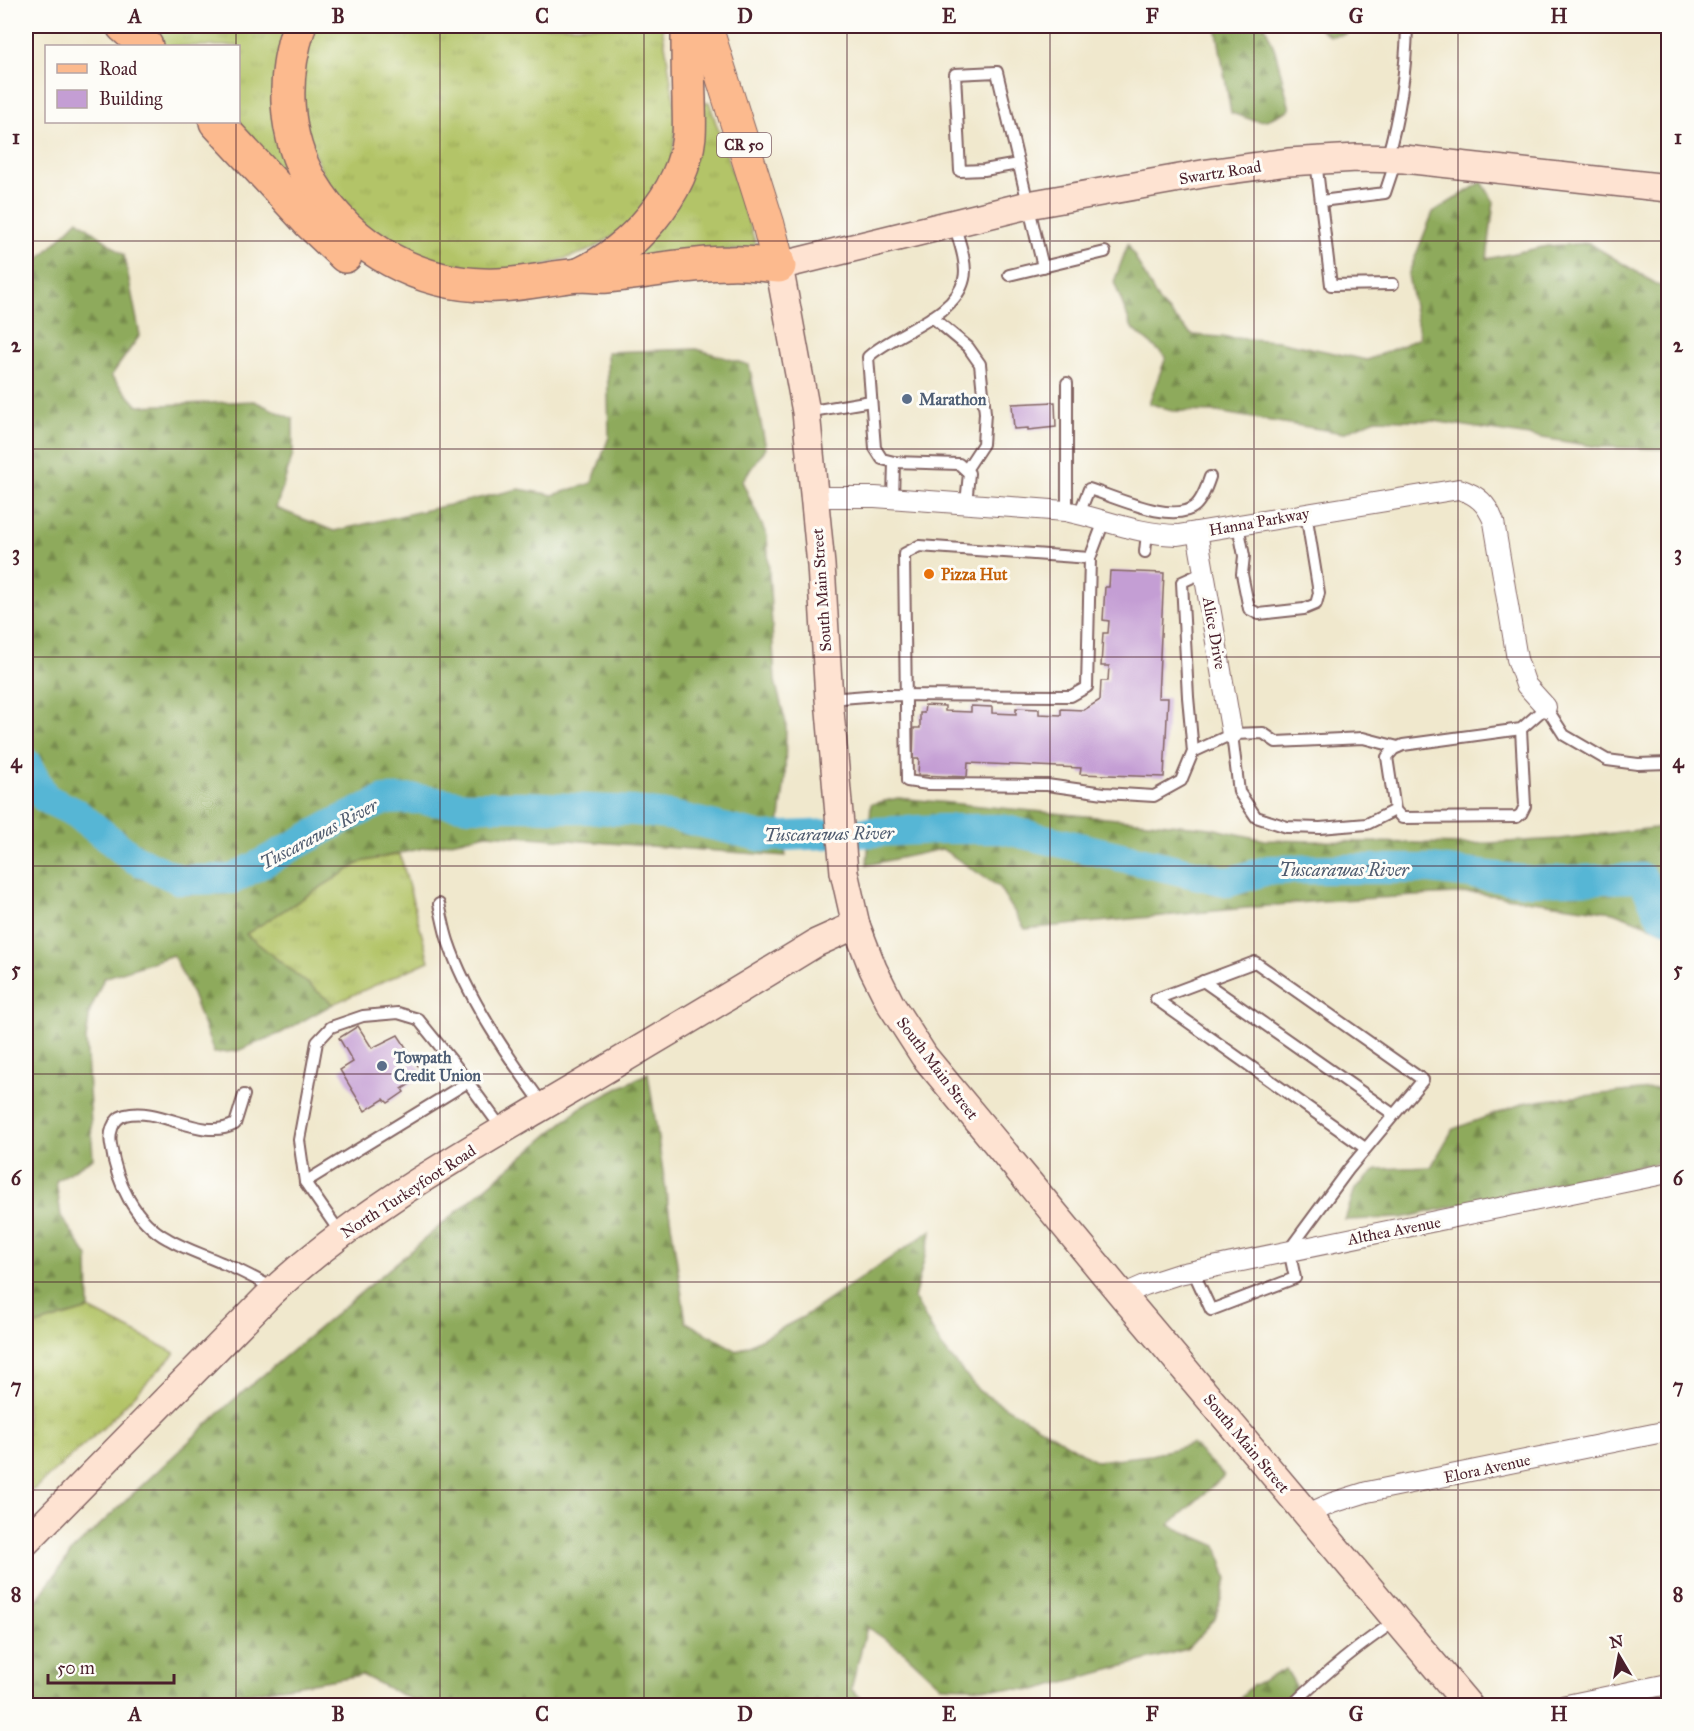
<svg xmlns="http://www.w3.org/2000/svg" width="1694" height="1731" font-family="'IM FELL Great Primer',serif">
<style>
.grass{fill:url(#grass-tufts);stroke:#7e7249;stroke-width:1.5}
.forest{fill:url(#forest-firs);stroke:#6c6444;stroke-width:1.5}
.lines{fill:none;stroke-linecap:round;stroke-linejoin:round}
.river{stroke:#57b6d5;stroke-width:30}
.building{fill:#c49ed4}
.lane-casing{stroke:#846564;stroke-width:14}
.street-casing{stroke:#846564;stroke-width:22}
.secondary-casing{stroke:#846564;stroke-width:30}
.primary-casing{stroke:#846564;stroke-width:34}
.highway-casing{stroke:#846564;stroke-width:36}
.lane{stroke:#fff;stroke-width:10}
.street{stroke:#fff;stroke-width:20}
.secondary{stroke:#fee3d2;stroke-width:27}
.primary{stroke:#fcba8e;stroke-width:32}
.highway{stroke:#fcba8e;stroke-width:33}
.grid{fill:none;stroke:#4a1f2b;stroke-width:1.5;stroke-opacity:0.55}
.service-dot{fill:#5c6f8a;stroke:#fdfcf7;stroke-width:2}
.food-dot{fill:#e8710a;stroke:#fdfcf7;stroke-width:2}
.labels{text-anchor:middle;stroke-width:6;stroke-linejoin:round;paint-order:stroke}
.shield{fill:#fdfcf7;stroke:#806168;stroke-width:1.5}
.shield-label{font-size:15px;font-weight:bold;fill:#4a1f2b}
.street-label{font-size:16px;fill:#4a1f2b;stroke:#fdfcf7}
.service-label{font-size:16px;font-weight:bold;fill:#4e5e75;stroke:#fdfcf7;text-anchor:start}
.food-label{font-size:16px;font-weight:bold;fill:#c56008;stroke:#fdfcf7;text-anchor:start}
.water-label{font-size:18px;font-style:italic;fill:#4f5b6f;stroke:#fdfcf7}
.neatline{fill:none;stroke:#4a1f2b;stroke-width:2}
.grid-label{font-size:20px;text-anchor:middle;font-weight:bold;fill:#4a1f2b}
</style>
<defs>
<pattern id="grass-tufts" width="24" height="20" patternUnits="userSpaceOnUse" patternTransform="scale(1.5)"><rect width="24" height="20" fill="#b3c467"/><path d="M3 7l-1-3M5 7V3M7 7l1-3M15 17l-1-3M17 17v-4M19 17l1-3" fill="none" stroke="#9ba85a"/></pattern>
<pattern id="forest-firs" width="22" height="20" patternUnits="userSpaceOnUse" patternTransform="scale(1.5)"><rect width="22" height="20" fill="#8eaa5c"/><path d="M5 1l3.5 6h-7zM16 11l3.5 6h-7z" fill="#768a4c"/></pattern>
</defs>
<rect width="100%" height="100%" fill="#fdfcf7"/>
<filter id="ink" filterUnits="userSpaceOnUse"><feTurbulence type="fractalNoise" baseFrequency=".0167" numOctaves="2"/><feDisplacementMap in="SourceGraphic" scale="12" xChannelSelector="R" yChannelSelector="G"/><feConvolveMatrix kernelMatrix="1 2 1 2 8 2 1 2 1" color-interpolation-filters="sRGB"/></filter>
<filter id="wash" filterUnits="userSpaceOnUse"><feTurbulence type="fractalNoise" baseFrequency=".008" numOctaves="4" result="noise"/><feDisplacementMap in="SourceGraphic" scale="24" xChannelSelector="R" yChannelSelector="G"/><feGaussianBlur stdDeviation="1.35" result="paint"/><feColorMatrix in="noise" values="0 0 0 0 0 0 0 0 0 0 0 0 0 0 0 0 0 1.4 0 .05"/><feComposite in="paint" operator="in"/></filter>
<g filter="url(#wash)">
<rect width="100%" height="100%" fill="#f0e8cd"/>
<g class="grass">
<polygon points="143,26 285,26 306,194 233,122 238,122 238,46 164,46"/>
<polygon points="310,26 662,26 677,118 671,169 635,223 588,251 527,271 470,274 400,253 348,215 326,181 312,148 305,122 299,63"/>
<polygon points="709,102 757,248 621,261 701,103"/>
<polygon points="400,854 429,961 333,1004 245,934 361,862"/>
<polygon points="89,1309 175,1353 102,1429 26,1496 26,1328"/>
</g>
<g class="forest">
<path d="M1216,26H1265L1275,50L1290,109C1260,125 1262,123 1231,113Z"/>
<polygon points="1316,26 1346,26 1346,34 1330,36"/>
<polygon points="1482,182 1494,202 1487,259 1547,246 1589,243 1668,291 1668,449 1599,447 1434,421 1376,419 1343,433 1217,412 1172,411 1149,403 1166,357 1132,328 1114,282 1128,244 1159,302 1192,335 1278,341 1367,360 1420,338 1408,275 1433,212"/>
<polygon points="78,220 124,255 140,335 111,376 138,406 254,401 293,419 293,454 276,508 334,531 519,489 553,495 592,483 609,437 607,352 697,349 749,365 766,448 742,481 767,536 775,681 786,723 785,779 779,826 786,856 487,834 361,862 246,934 333,1004 281,1033 237,1051 214,1053 191,992 173,955 104,978 90,1011 86,1039 93,1158 56,1181 61,1216 88,1257 89,1309 26,1328 26,272"/>
<polygon points="898,798 1211,828 1265,840 1470,844 1559,839 1655,828 1668,825 1668,933 1613,912 1475,893 1320,901 1025,929 999,887 942,849 867,865 871,804"/>
<polygon points="648,1073 686,1322 737,1351 803,1317 932,1230 914,1298 942,1347 979,1391 1096,1461 1151,1455 1192,1444 1224,1476 1169,1525 1217,1546 1227,1579 1215,1619 1187,1649 1035,1690 941,1686 904,1652 867,1627 851,1689 870,1706 427,1705 416,1702 362,1675 175,1705 26,1705 26,1615 73,1550 230,1403 580,1108"/>
<polygon points="1668,1087 1668,1161 1611,1171 1402,1218 1345,1220 1355,1189 1377,1169 1431,1167 1453,1129 1527,1102"/>
<polygon points="1286,1669 1307,1705 1231,1706 1252,1686"/>
<polygon points="1668,1694 1668,1705 1614,1705"/>
</g>
<g class="lines">
<polyline class="river" points="26,763 45,798 76,813 133,858 180,880 233,879 337,822 384,800 418,799 468,806 524,806 635,811 673,816 763,837 942,829 1002,829 1229,882 1268,870 1324,869 1430,869 1532,881 1642,878 1660,914 1668,918"/>
</g>
<g id="blocks">
<g class="building">
<polygon points="1055,402 1056,427 1028,430 1028,428 1014,429 1012,404"/>
<polygon points="1110,571 1164,573 1158,698 1168,698 1164,777 1080,774 1081,768 968,763 967,777 918,775 919,759 913,759 914,728 920,728 920,713 924,713 925,705 945,706 945,711 971,712 971,706 992,707 992,713 1016,714 1016,708 1039,709 1039,714 1061,715 1061,709 1084,710 1100,700 1101,681 1108,681 1109,666 1101,666 1103,633 1108,633 1109,621 1103,620 1105,587 1109,587"/>
<polygon points="358,1026 372,1048 398,1035 424,1075 402,1089 404,1092 388,1103 384,1099 365,1111 340,1070 353,1062 339,1038"/>
</g>
</g>
</g>
<g filter="url(#ink)">
<use href="#blocks" fill-opacity="0" stroke="#846564" stroke-width="1.5"/>
<g class="lines">
<g class="lane-casing">
<g id="lane">
<path d="M1387,158C1400,114 1406,71 1407,26"/>
<polyline points="1316,161 1331,285 1393,284"/>
<polyline points="1018,164 984,170 960,171 955,74 997,72 1043,267"/>
<polyline points="1321,201 1385,193 1396,160"/>
<path d="M954,224C958,238 968,264 964,279C955,318 896,331 868,357L875,448L882,459L894,462L959,464L969,473L966,504"/>
<polyline points="1009,275 1105,252"/>
<polyline points="932,317 968,347 980,364 985,413 983,444 966,470"/>
<polyline points="806,412 871,401"/>
<polyline points="893,498 894,462"/>
<polyline points="1067,512 1067,383"/>
<path d="M1079,514L1089,489C1113,496 1173,525 1195,506C1202,500 1207,486 1210,477"/>
<polyline points="1238,525 1244,556 1242,574 1249,609 1259,614 1304,609 1316,604 1319,593 1306,513"/>
<polyline points="1145,552 1147,533"/>
<polyline points="1090,558 919,546 904,554 907,781 928,784 1047,785 1104,793 1154,796 1181,781 1193,752 1188,697 1182,582 1204,572"/>
<polyline points="829,699 879,695 1071,696 1087,687 1090,558 1104,521"/>
<polyline points="1521,729 1525,806 1521,814 1517,817 1402,818 1395,810 1387,757 1394,749 1403,745 1521,729 1546,707 1564,735 1607,760 1638,764 1668,763"/>
<polyline points="1232,734 1239,792 1256,817 1287,827 1320,828 1367,824 1395,810"/>
<polyline points="1193,752 1232,734 1263,733 1276,742 1363,738 1398,747"/>
<path d="M439,904C442,916 444,929 448,941C467,998 508,1057 544,1106"/>
<polyline points="1203,981 1393,1114"/>
<path d="M244,1095L235,1124C201,1142 161,1106 125,1115C112,1119 109,1134 111,1145C116,1181 134,1221 168,1239C185,1249 204,1255 222,1263C240,1270 258,1280 275,1289"/>
<polyline points="305,1182 468,1082"/>
<polyline points="341,1234 305,1182 299,1140 317,1042 331,1027 363,1016 398,1013 418,1019 456,1066 503,1130"/>
<polyline points="1193,1271 1211,1310 1295,1278 1289,1250 1348,1170 1423,1080 1255,962 1156,999 1365,1148"/>
<path d="M1291,1706C1324,1674 1359,1645 1397,1620"/>
</g>
</g>
<g class="street-casing">
<g id="street">
<path d="M813,497H875L1065,511C1105,519 1136,534 1178,535L1459,489C1478,495 1487,504 1494,522L1517,659L1526,685L1546,707"/>
<polyline points="1197,532 1232,734"/>
<polyline points="1122,1295 1145,1285 1179,1274 1668,1173"/>
<polyline points="1308,1514 1332,1503 1367,1492 1668,1431"/>
<polyline points="1562,1706 1668,1684"/>
</g>
</g>
<g class="secondary-casing">
<g id="secondary">
<path d="M26,1542L270,1294C348,1220 442,1166 535,1111C629,1056 723,1000 816,943L856,925"/>
<polyline points="1469,1706 1122,1295 924,1056 890,1003 873,969 856,925 844,872 829,699 821,565 806,412 779,266 1028,205 1208,173 1288,162 1357,158 1404,159 1668,188"/>
</g>
</g>
<g class="primary-casing">
<polyline id="primary" points="706,26 768,223 779,266"/>
</g>
<g class="highway-casing">
<g id="highway">
<polyline points="123,26 146,46"/>
<path d="M299,26C282,78 283,135 312,184C351,249 422,288 498,285C526,284 553,277 580,275C589,275 598,277 607,276C648,272 689,263 729,263C746,262 763,265 779,266"/>
<polyline points="216,122 309,222 345,256"/>
<path d="M579,275C631,251 683,195 689,136C690,124 689,111 689,99C688,75 688,50 688,26"/>
</g>
</g>
<use href="#lane" class="lane"/>
<use href="#street" class="street"/>
<use href="#secondary" class="secondary"/>
<use href="#primary" class="primary"/>
<use href="#highway" class="highway"/>
</g>
</g>
<path class="grid" d="M236,26V46M440,26V1706M644,26V1706M847,26V1706M1050,26V1706M1254,26V1706M1458,26V1706M236,122V1706M26,241H1668M26,449H1668M26,657H1668M26,866H1668M26,1074H1668M26,1282H1668M26,1490H1668"/>
<g class="service-dot">
<circle cx="907" cy="399" r="6"/>
<circle cx="382" cy="1066" r="6"/>
</g>
<circle class="food-dot" cx="929" cy="574" r="6"/>
<g class="labels">
<rect class="shield" x="717" y="133" width="54" height="24" rx="4.5"/>
<g class="shield-label">
<text x="744" y="150">CR 50</text>
</g>
<g class="street-label">
<text transform="translate(1220 172) rotate(-9)" y="6">Swartz Road</text>
<text transform="translate(1259 521) rotate(-10)" y="6">Hanna Parkway</text>
<text transform="translate(821 590) rotate(-94)" y="6">South Main Street</text>
<text transform="translate(1215 633) rotate(80)" y="6">Alice Drive</text>
<text transform="translate(938 1068) rotate(53)" y="6">South Main Street</text>
<text transform="translate(408 1191) rotate(-33)" y="6">North Turkeyfoot Road</text>
<text transform="translate(1394 1230) rotate(-11)" y="6">Althea Avenue</text>
<text transform="translate(1247 1443) rotate(50)" y="6">South Main Street</text>
<text transform="translate(1487 1468) rotate(-12)" y="6">Elora Avenue</text>
</g>
<g class="service-label">
<text x="919" y="405">Marathon</text>
<text x="394" y="1063">Towpath<tspan x="394" dy="18">Credit Union</tspan></text>
</g>
<g class="food-label">
<text x="941" y="580">Pizza Hut</text>
</g>
<g class="water-label">
<text transform="translate(319 834) rotate(-28)" y="6">Tuscarawas River</text>
<text transform="translate(829 834) rotate(-1)" y="6">Tuscarawas River</text>
<text x="1344" y="876">Tuscarawas River</text>
</g>
</g>
<rect width="1694" height="1731" fill="none" stroke="#fdfcf7" stroke-width="66"/>
<rect x="45" y="45" width="195" height="78" fill="#fdfcf7" stroke="#b5a4a5" stroke-width="1.5"/>
<rect x="57" y="64" width="30" height="9" fill="#fcba8e" stroke="#b5a4a5" stroke-width="1.5"/>
<text x="99" y="75" font-size="18" fill="#4a1f2b">Road</text>
<rect x="57" y="90" width="30" height="18" fill="#c49ed4" stroke="#b5a4a5" stroke-width="1.5"/>
<text x="99" y="105" font-size="18" fill="#4a1f2b">Building</text>
<g transform="translate(1619 1656) rotate(350)" stroke="#fdfcf7" stroke-width="4.5" paint-order="stroke">
<path d="M0-4.5L10 22L0 15L-10 22Z" fill="#4a1f2b"/>
<text y="-9" font-size="16" font-weight="bold" text-anchor="middle" fill="#4a1f2b">N</text>
</g>
<path d="M48 1674v9h126v-9" fill="none" stroke="#4a1f2b" stroke-width="3"/>
<text x="57" y="1674" font-size="18" fill="#4a1f2b" stroke="#fdfcf7" stroke-width="4.5" paint-order="stroke">50 m</text>
<rect x="33" y="33" width="1628" height="1665" class="neatline"/>
<g class="grid-label">
<text x="135" y="23">A</text>
<text x="338" y="23">B</text>
<text x="542" y="23">C</text>
<text x="745" y="23">D</text>
<text x="949" y="23">E</text>
<text x="1152" y="23">F</text>
<text x="1356" y="23">G</text>
<text x="1559" y="23">H</text>
<text x="16" y="144">1</text>
<text x="1678" y="144">1</text>
<text x="16" y="352">2</text>
<text x="1678" y="352">2</text>
<text x="16" y="560">3</text>
<text x="1678" y="560">3</text>
<text x="16" y="768">4</text>
<text x="1678" y="768">4</text>
<text x="16" y="976">5</text>
<text x="1678" y="976">5</text>
<text x="16" y="1185">6</text>
<text x="1678" y="1185">6</text>
<text x="16" y="1393">7</text>
<text x="1678" y="1393">7</text>
<text x="16" y="1601">8</text>
<text x="1678" y="1601">8</text>
<text x="135" y="1721">A</text>
<text x="338" y="1721">B</text>
<text x="542" y="1721">C</text>
<text x="745" y="1721">D</text>
<text x="949" y="1721">E</text>
<text x="1152" y="1721">F</text>
<text x="1356" y="1721">G</text>
<text x="1559" y="1721">H</text>
</g>
</svg>
